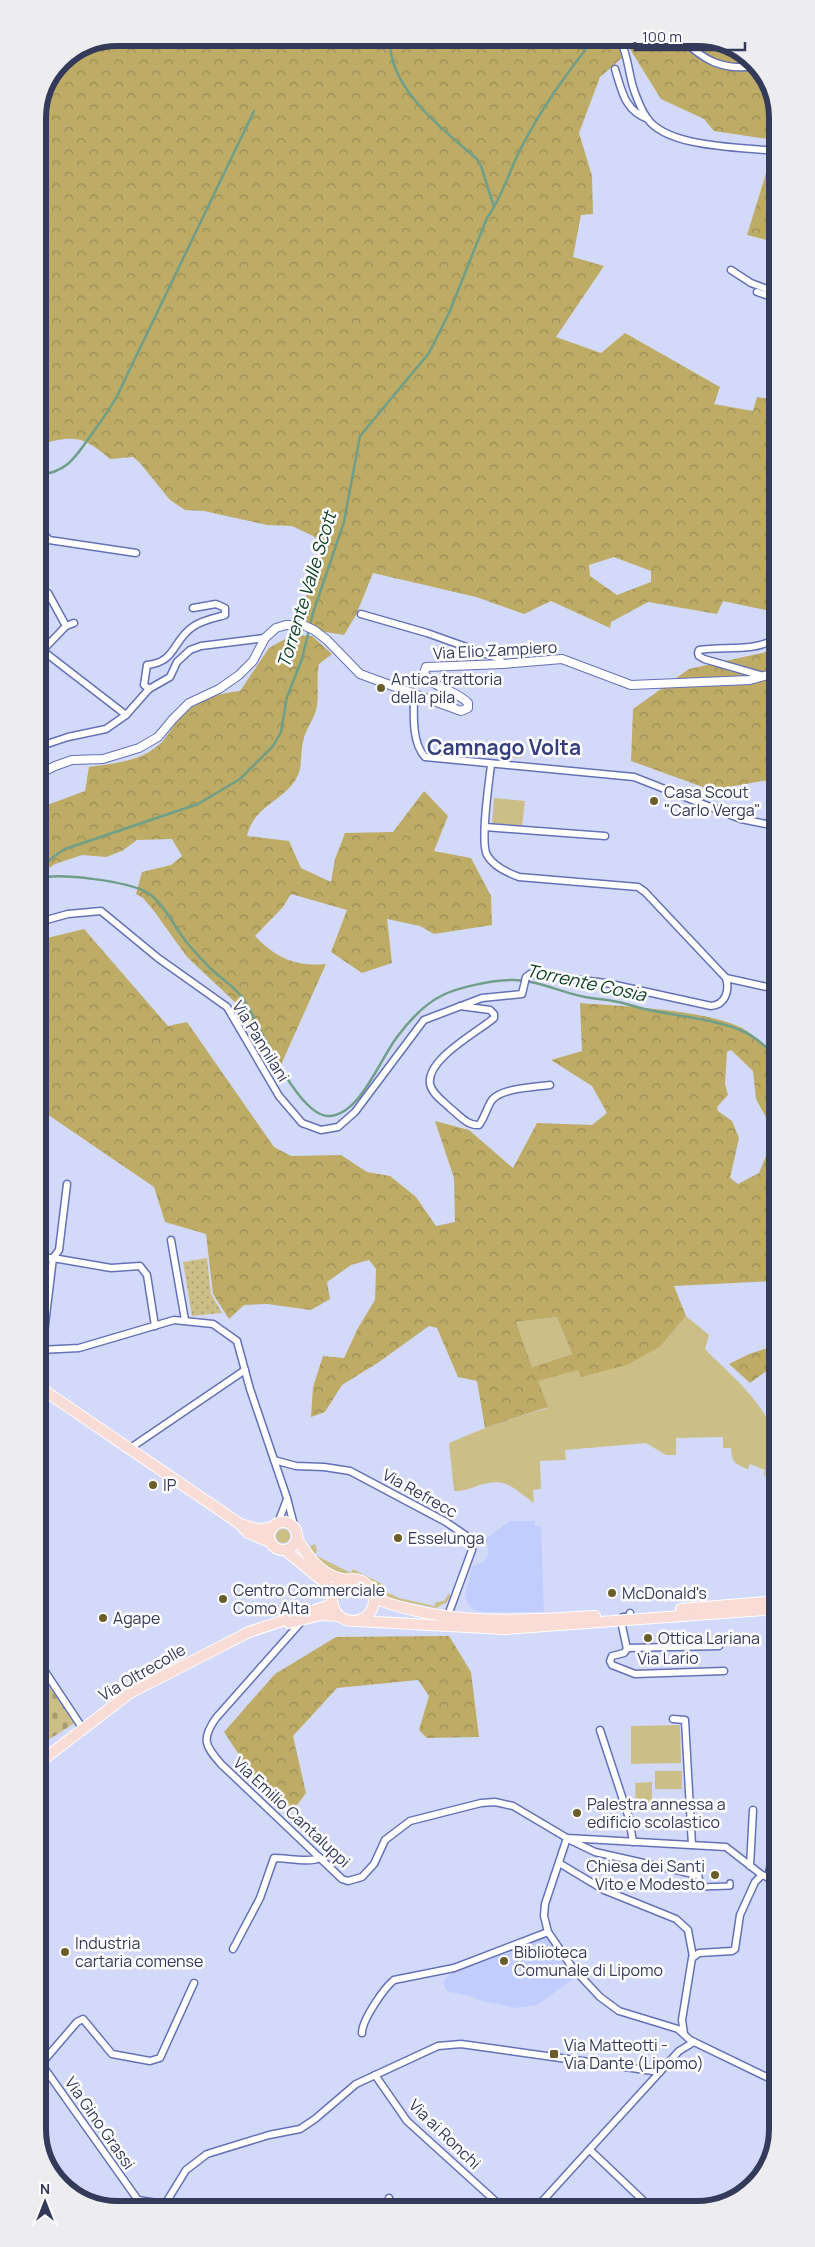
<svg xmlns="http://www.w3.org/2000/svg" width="815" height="2247" font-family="Manrope,sans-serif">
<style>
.built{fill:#c1cdff}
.grass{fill:#ccbe87}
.forest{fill:url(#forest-crowns);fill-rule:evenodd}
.cemetery{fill:url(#cemetery-stones)}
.park{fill:url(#park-dots)}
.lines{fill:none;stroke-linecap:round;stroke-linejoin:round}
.stream{stroke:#6f9f89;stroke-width:2.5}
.pedestrian-casing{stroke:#6571b7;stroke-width:8}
.minor-casing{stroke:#6571b7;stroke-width:9}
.tertiary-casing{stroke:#6571b7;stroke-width:10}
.primary-casing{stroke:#fff;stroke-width:12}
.pedestrian{stroke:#fff;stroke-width:5}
.minor{stroke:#fff;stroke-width:6}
.tertiary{stroke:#fff;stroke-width:8}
.primary{stroke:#f8dcd5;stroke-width:10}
.poi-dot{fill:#6a5d2a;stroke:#fdfdfd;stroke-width:2}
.labels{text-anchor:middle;stroke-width:5;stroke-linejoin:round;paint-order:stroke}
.street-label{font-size:16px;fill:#343a59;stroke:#fdfdfd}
.poi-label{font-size:16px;fill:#343a59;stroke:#fdfdfd;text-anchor:start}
.water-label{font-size:18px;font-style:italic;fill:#0e4125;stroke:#fdfdfd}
.district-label{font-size:21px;font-weight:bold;fill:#353e7e;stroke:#fdfdfd}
.rim{fill:none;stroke:#343a59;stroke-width:6}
</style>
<defs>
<pattern id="forest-crowns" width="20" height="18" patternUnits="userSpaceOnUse" patternTransform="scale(1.25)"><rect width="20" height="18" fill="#bdab66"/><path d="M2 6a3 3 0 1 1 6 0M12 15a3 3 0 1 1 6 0" fill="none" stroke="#9a8c57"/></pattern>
<pattern id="cemetery-stones" width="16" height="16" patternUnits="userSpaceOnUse" patternTransform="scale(1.25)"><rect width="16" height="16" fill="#ccbe87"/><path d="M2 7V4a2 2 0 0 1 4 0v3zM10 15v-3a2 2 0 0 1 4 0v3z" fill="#a69b71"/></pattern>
<pattern id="park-dots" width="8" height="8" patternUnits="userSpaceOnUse" patternTransform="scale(1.25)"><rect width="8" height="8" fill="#ccbe87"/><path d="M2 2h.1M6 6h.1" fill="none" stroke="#a69b71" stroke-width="1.8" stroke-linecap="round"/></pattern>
</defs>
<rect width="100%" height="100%" fill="#d3daf9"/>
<g class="built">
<polygon points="510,1521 535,1521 535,1526 541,1526 544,1612 485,1612 473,1610 468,1604 465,1596 472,1566 484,1562 488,1556 488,1546 483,1541"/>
<polygon points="546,1936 573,1979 537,2005 516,2008 482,2001 468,1995 449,1992 446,1990 443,1982 449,1975"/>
</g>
<g class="grass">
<polygon points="494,798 525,801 522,826 492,823"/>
<path d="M686,1316L709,1335L705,1349C727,1372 771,1406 773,1440C774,1451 770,1463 767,1474L764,1476L765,1470L750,1464L748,1469C734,1464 732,1462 731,1448H723V1437L676,1438V1455H666L646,1443L565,1450L566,1460L540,1461L541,1489L533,1490L534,1503C511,1487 507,1476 477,1486C469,1489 463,1491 454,1491L449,1443L485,1428L547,1408L538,1381L661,1346Z"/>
<polygon points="557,1317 572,1354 532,1367 516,1322"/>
<circle cx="283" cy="1536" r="7"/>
<polygon points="315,1544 317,1550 315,1555 351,1573 353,1569 382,1584 380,1589 399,1598 434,1606 436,1602 444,1601 449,1593 450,1597 447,1602 436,1608 392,1599 379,1591 364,1577 334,1574 318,1561 310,1546"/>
<polygon points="680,1725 681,1763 631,1764 631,1726"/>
<rect x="655" y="1771" width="27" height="18"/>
<polygon points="652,1782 652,1807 636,1808 635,1783"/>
</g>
<g class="forest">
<path d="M119,38H614L623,57L600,77L579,133L592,176L593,214L581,215L573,257L604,266L556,337L601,353L625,333L720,387L714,404L753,411L757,397L775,400V612L723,601L717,614L648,602L611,622L610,628L551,601L524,614L476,597L373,573L356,615L344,635L319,631L298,619L324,545L313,536L292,526L267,525L204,511L185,510L170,500L140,463L133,457L110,459C83,435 72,435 38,445V113L61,61ZM614,557L651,571V582L617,595L590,576L589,565Z"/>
<polygon points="623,38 702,38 750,57 775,97 775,140 714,131 704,119 661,99"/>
<polygon points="772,154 775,154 775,242 747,235"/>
<path d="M292,635L312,636L332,654L319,664C316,679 319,693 317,706C315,719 305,729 303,742C300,754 303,768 296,779C283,801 253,807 247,836L289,841L301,868L331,882L335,859L345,833L393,832L424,791L448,816L434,851L471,858L491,896L492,925L434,934L420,926L387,919L392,963L362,973L331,952L347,910L291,894L283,907L255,936C276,958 296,967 326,964L280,1067L258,1041L237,1004L187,957L154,911L143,898L136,894L142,872L171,865L182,856L172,839L137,840L122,851L106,857L82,855L55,864L39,874V808L85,791L89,767C114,763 141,762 161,743C168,736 174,724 181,716C197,700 218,693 240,691L269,648Z"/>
<polygon points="775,650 776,781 769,780 711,790 631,761 633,709 689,669"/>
<path d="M84,929L168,1026L187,1022L274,1147L291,1156L341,1155L367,1172L390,1176L416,1197L436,1226L455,1222L454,1178L435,1121L469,1130L513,1168L537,1123L592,1125L607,1113L592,1086L551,1060L582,1051L580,1003C619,1006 716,1010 747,1031C759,1039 767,1050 776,1062V1281L674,1286L686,1316L661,1346L627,1365L581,1377L578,1370L538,1381L548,1407L485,1428L477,1381L458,1377L437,1328L429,1326L379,1362L342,1385L325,1412L311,1417L313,1387L323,1356L344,1358L358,1328L375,1300L376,1269L369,1260L351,1265L327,1282L330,1299L311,1310L267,1304L244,1305L229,1319L213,1294L206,1234L165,1222L154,1187L41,1110L44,1045L39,1046V940ZM731,1050L753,1071L756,1099L775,1134L759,1173L738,1184L730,1178L739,1138L732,1121L718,1111L717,1107L728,1095L725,1084L727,1052ZM557,1317L572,1354L532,1367L516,1322Z"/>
<polygon points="776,1343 776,1364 750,1383 729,1364 749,1354 771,1347"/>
<polygon points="449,1636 471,1672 479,1737 427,1738 419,1730 429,1696 418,1680 337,1688 293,1736 306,1793 291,1813 257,1782 224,1732 275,1674 336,1637"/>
</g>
<polygon class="cemetery" points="48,1685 75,1723 40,1745 40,1690"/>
<g class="park">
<polygon points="506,745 523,747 522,758 504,757"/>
<polygon points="207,1258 211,1294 222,1313 192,1316 183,1262"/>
</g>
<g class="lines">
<g class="stream">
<path d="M390,38C387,87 443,130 477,159L481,166L494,207"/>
<path d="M38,475C70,472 77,454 94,431C102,420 110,409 117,396L254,111"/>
<path d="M39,873C45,862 54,856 65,849L198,804L240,779L273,746L281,732L287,697L302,659L313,613L344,522L360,436L429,353L449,313L487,218C503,196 509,171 521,148C541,109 565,76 592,41"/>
<path d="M39,878C61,873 128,881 148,893C164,903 176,930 188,944C195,952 203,961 210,968C221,979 236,987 244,1000C259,1023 298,1119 330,1116C361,1113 380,1059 397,1037C409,1021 423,1005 441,996C458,987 493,980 513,980C538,980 562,993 585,997C595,999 604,999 613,1001C627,1003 640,1009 654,1011C683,1017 713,1019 740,1030C755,1036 766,1046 776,1058"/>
</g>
<g class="pedestrian-casing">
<polyline id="pedestrian" points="670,1869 699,1876 700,1887 730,1886 730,1883"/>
</g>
<g class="minor-casing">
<g id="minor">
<path d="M619,38C629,55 628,75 635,93C638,101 642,111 647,118C667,148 741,147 775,151"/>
<path d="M681,38C703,60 722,71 755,66"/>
<path d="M615,69C622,91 624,110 648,119"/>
<polyline points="731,270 751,283 775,292"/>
<polyline points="757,292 775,298"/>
<polyline points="38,527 49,540 136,553"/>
<path d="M193,608L216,604L225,608V615C214,618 203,620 194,626C172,640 177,662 147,665L144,685L149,689L170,677L177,662L190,650L201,646L265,638"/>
<polyline points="361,614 427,633 500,659 503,664"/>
<polyline points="66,626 74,623"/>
<polyline points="38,635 43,650"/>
<polyline points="38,647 126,715 149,689"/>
<polyline points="43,650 66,626 48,593"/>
<path d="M763,676L704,659L699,656L698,653L699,650C723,646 754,652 775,639"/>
<path d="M414,693C414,712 411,742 425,757L634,777L741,819L776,826"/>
<polyline points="38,747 68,737 106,729 126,715"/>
<polyline points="485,827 605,836"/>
<path d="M39,922L68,914L101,911L158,958L227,1007L279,1096L302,1123L321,1130L338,1127L355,1112L424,1020L482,998L522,994L526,977L530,974L606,983L711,1006C725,1005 730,991 726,978L645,892L638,887L519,877C508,873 493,866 487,855C480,842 489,782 491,765"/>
<polyline points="726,978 776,989"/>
<path d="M460,1006L490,1010L494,1014V1018C478,1032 426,1059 430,1084C432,1094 443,1101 450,1108C458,1114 467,1126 479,1125C485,1117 487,1107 492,1100C502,1088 535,1087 550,1085"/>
<polyline points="171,1240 185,1320"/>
<polyline points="39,1258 53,1258 111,1268 140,1266 147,1275 155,1326"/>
<polyline points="42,1349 53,1258 59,1250 67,1184"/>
<polyline points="39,1350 79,1348 174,1320 213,1324 237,1341 250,1389 287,1498 295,1529"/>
<polyline points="129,1449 245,1370"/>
<polyline points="274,1460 296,1466 324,1467 350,1471 446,1522 471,1539 472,1550 447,1618"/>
<polyline points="278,1523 287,1499"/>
<polyline points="630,1613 629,1617 623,1617 621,1621 627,1649 624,1653 612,1656 610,1661 612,1665 635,1674 724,1671"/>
<path d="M302,1621L216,1718C201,1739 205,1746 221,1764L342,1879L348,1881L362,1877L374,1864L385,1840L410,1821L481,1803L495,1802L513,1806L567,1838L726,1847L762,1875L777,1880"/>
<polyline points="627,1648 719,1646"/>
<polyline points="40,1664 83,1729"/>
<polyline points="673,1719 685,1720 692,1845"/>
<polyline points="600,1730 629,1818 633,1842"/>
<polyline points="567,1838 545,1904 544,1916 548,1932 572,1967 600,1997 619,2011 678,2029 690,2040 777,2082"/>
<polyline points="570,1840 595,1852 670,1869"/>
<polyline points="559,1863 604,1890 676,1919 688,1930 693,1957"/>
<polyline points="750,1866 753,1810"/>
<polyline points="768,1878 771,1863 777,1864"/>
<path d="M233,1949L260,1898L274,1858C287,1858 310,1863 320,1858"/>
<path d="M362,2033C362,2020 384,1988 394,1980L454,1968L548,1932"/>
<polyline points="684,2034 682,2020 692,1958 699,1953 732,1951 735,1949 740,1915 755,1882 762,1875"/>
<polyline points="40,2062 138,2200 142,2209"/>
<polyline points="41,2064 77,2022 83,2019 112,2054 150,2061 160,2058 194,1983"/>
<polyline points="375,2075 407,2121 503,2208"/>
<polyline points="590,2150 650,2207"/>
<polyline points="763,2170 764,2168"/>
<polyline points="389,2198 393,2208"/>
<polyline points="138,2200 163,2204 169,2209"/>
<polyline points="161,2204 167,2201 186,2170 207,2154 269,2135 300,2129 315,2119 356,2084 438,2046 461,2044 660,2072"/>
<polyline points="537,2207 679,2051 694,2042"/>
</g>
</g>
<g class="tertiary-casing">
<path id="tertiary" d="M39,774L55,766L72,760L103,759L139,748L158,737L173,719L189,703L219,689L239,675L253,661L265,638L276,628L286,625H303L314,630L327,640L360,674L461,711L468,708V703C456,690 432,688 424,673L426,667L503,664L562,659L631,685L750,680L775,673"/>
</g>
<g class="primary-casing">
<g id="primary">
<polyline points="39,1387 240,1524 248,1533 270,1542"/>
<circle cx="283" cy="1536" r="14"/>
<polyline points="240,1524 257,1529 272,1528"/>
<path d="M297,1539C310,1560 324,1579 350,1580"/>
<polyline points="285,1550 335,1591"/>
<circle cx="353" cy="1600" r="21"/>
<path d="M374,1598C445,1626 519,1621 595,1616"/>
<polyline points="681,1609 777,1601"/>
<polyline points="356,1621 505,1629 777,1609"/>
<polyline points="289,1623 321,1615 339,1616"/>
<polyline points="40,1762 130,1693 249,1632 333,1604"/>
</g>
</g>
<use href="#pedestrian" class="pedestrian"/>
<use href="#minor" class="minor"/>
<use href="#tertiary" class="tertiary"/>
<use href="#primary" class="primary"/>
</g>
<g class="poi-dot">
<circle cx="381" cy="688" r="5"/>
<circle cx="654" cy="801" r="5"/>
<circle cx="153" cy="1485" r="5"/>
<circle cx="398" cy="1538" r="5"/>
<circle cx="612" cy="1593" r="5"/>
<circle cx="223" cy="1599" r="5"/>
<circle cx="103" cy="1618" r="5"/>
<circle cx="648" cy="1638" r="5"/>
<circle cx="577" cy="1813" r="5"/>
<circle cx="715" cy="1875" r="5"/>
<circle cx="65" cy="1952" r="5"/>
<circle cx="504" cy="1961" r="5"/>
<rect x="549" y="2049" width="10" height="10" rx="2.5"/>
</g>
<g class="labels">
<g class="street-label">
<text transform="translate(495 650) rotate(-3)" y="6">Via Elio Zampiero</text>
<text transform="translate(261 1041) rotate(58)" y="6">Via Pannilani</text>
<text transform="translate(420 1493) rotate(29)" y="6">Via Refrecc</text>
<text transform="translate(668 1658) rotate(-1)" y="6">Via Lario</text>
<text transform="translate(142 1672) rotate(-30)" y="6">Via Oltrecolle</text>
<text transform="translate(292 1812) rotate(43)" y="6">Via Emilio Cantaluppi</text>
<text transform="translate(100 2123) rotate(55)" y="6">Via Gino Grassi</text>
<text transform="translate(445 2134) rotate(44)" y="6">Via ai Ronchi</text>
</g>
<g class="poi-label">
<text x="391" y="685">Antica trattoria<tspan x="391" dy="18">della pila</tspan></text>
<text x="664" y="798">Casa Scout<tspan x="664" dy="18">"Carlo Verga"</tspan></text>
<text x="163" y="1491">IP</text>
<text x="408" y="1544">Esselunga</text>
<text x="233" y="1596">Centro Commerciale<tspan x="233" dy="18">Como Alta</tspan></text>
<text x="622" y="1599">McDonald's</text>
<text x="113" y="1624">Agape</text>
<text x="658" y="1644">Ottica Lariana</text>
<text x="587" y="1810">Palestra annessa a<tspan x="587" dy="18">edificio scolastico</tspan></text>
<text x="705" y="1872" text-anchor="end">Chiesa dei Santi<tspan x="705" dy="18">Vito e Modesto</tspan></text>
<text x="75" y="1949">Industria<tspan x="75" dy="18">cartaria comense</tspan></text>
<text x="514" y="1958">Biblioteca<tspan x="514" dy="18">Comunale di Lipomo</tspan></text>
<text x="564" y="2051">Via Matteotti -<tspan x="564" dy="18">Via Dante (Lipomo)</tspan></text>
</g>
<g class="water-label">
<text transform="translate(307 590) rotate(-73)" y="6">Torrente Valle Scott</text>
<text transform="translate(586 983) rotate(12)" y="6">Torrente Cosia</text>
</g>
<g class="district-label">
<text x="504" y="755">Camnago Volta</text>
</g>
</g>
<path d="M0 0H815V2247H0ZM118 46H697A72 72 0 0 1 769 118V2129A72 72 0 0 1 697 2201H118A72 72 0 0 1 46 2129V118A72 72 0 0 1 118 46Z" fill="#ededf0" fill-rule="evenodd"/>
<path class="rim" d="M118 46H697A72 72 0 0 1 769 118V2129A72 72 0 0 1 697 2201H118A72 72 0 0 1 46 2129V118A72 72 0 0 1 118 46Z"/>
<g transform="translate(45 2202)" stroke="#fdfdfd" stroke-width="4" paint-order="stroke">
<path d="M0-4L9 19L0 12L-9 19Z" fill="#343a59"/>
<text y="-8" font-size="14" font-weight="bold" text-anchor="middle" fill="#343a59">N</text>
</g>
<path d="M635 42v8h110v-8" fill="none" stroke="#343a59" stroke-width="2.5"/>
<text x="642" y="42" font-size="15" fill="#343a59" stroke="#fdfdfd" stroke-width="4" paint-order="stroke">100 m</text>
</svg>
